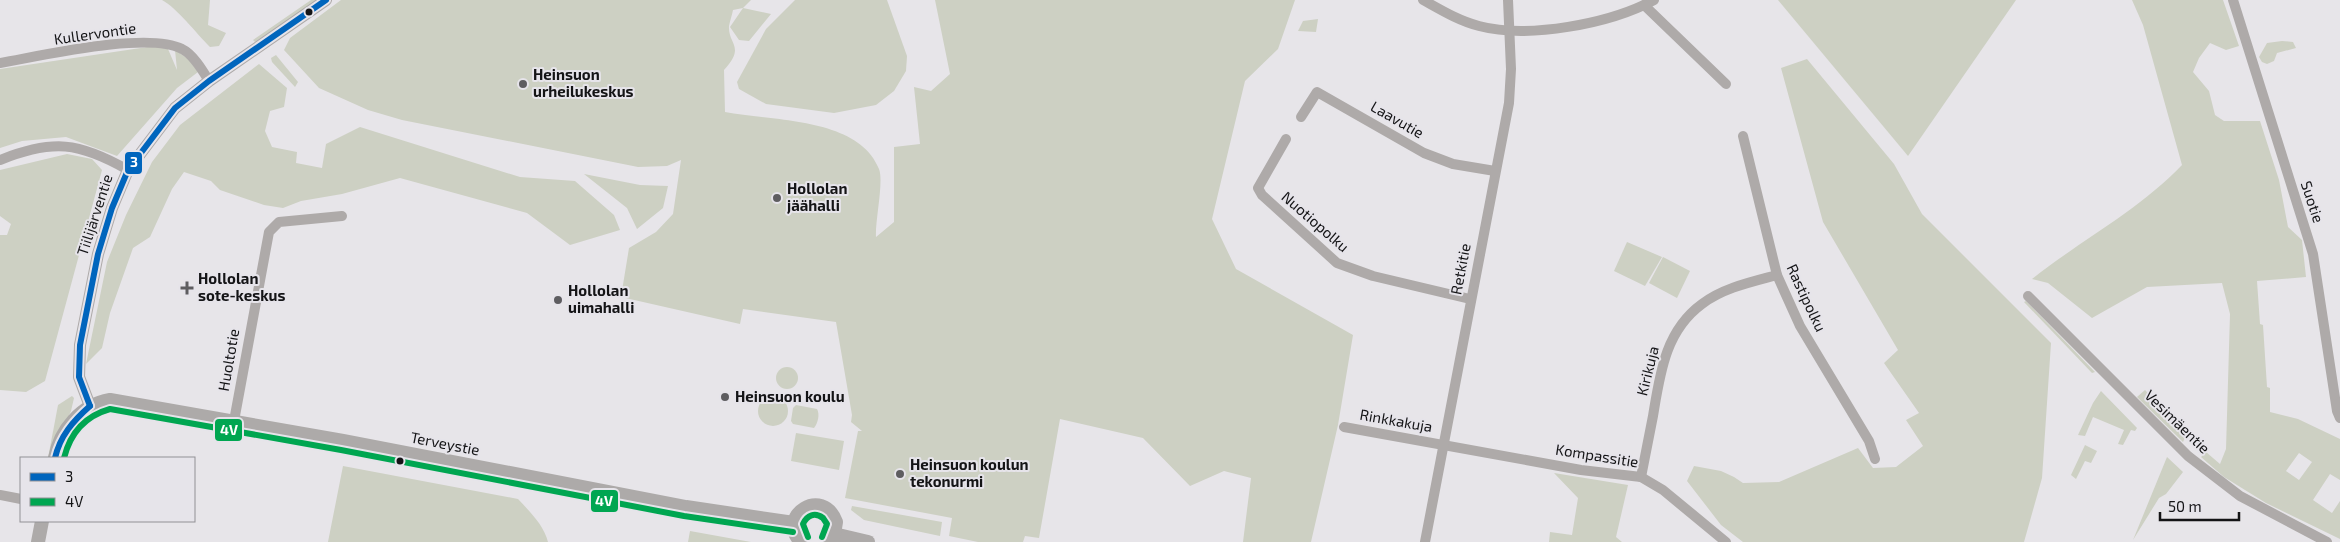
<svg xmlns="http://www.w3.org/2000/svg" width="2340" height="542" font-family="'Exo 2',sans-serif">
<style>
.green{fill:#cdd0c3;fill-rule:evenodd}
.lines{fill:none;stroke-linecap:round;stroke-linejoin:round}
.minor{stroke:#aeaaa9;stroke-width:10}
.tertiary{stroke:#aeaaa9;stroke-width:12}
.secondary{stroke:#adaaa9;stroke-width:14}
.bus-1-casing{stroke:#e6e4ea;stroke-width:10}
.bus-2-casing{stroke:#e6e4ea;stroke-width:10}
.bus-1{stroke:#0065bd;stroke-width:6}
.bus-2{stroke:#00a651;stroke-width:6}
.bus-dot{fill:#141416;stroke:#e6e4ea;stroke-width:2}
.poi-dot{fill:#5e5d60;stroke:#e6e4ea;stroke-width:2}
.labels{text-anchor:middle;stroke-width:4;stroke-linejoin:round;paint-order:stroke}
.street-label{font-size:15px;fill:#141416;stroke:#e6e4ea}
.poi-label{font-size:15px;font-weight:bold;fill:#141416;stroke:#e6e4ea;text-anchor:start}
.line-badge{stroke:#e6e4ea;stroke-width:2}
.badge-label{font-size:14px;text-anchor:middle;font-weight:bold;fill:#fff}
</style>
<rect width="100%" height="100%" fill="#e7e5e9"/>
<g class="green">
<path d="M162,0H210L208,25L226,33L219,46L210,47C196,33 177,8 162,0Z"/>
<polygon points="311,0 318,0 255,42 253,40"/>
<path d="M341,0H751L743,8L771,14L749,41L739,40L730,27L743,8L733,10C732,15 730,21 729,26C728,45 746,46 724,70L725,112C771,121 859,117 879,169C884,181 875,221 876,237L894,222V147L920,144L914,87L931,91L950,74L935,0H1295L1278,49L1245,81L1212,219L1236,269L1353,335L1338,425L1311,542H1243L1251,478L1224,471L1190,486L1143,438L1060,419L1039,538L1025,536L1023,542H978L949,536L952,518L845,498L858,431H862L851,422L852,415L836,322L743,309L740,324L621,297L629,248L656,232L673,214L681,160L667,166L638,167L402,120L368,110L319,88L284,50L290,38Z"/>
<polygon points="795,0 887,0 907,56 906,71 894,91 876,105 834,113 766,104 739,89 737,82 766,29"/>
<polygon points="1778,0 2016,0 1908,156"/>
<path d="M2132,0H2223L2239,46L2226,50L2210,43L2199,58L2193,72L2209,91L2215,115L2224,121H2260L2279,180L2288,227L2302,240L2306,277L2257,281L2260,324L2263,325L2267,387L2270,388V412L2298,419L2340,439V480L2330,474L2313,500L2332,513L2340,501V539L2266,503L2224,477L2201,457L2206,452L2220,464L2226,449L2230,314L2222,283L2147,287L2092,318L2048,283L2032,279C2081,240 2138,211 2182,165L2143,25ZM2299,453L2312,462L2299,480L2286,471Z"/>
<polygon points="1318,19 1316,32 1298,31 1303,21"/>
<polygon points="2282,41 2293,42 2296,48 2277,53 2274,61 2267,64 2262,62 2259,57 2267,43"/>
<polygon points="154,46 168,49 177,70 175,50 190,60 198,72 177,88 117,156 66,137 22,141 0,148 0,69"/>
<polygon points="276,55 298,82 295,87 272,62 271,58"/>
<polygon points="1807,59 1894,164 1922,214 2051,343 2042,478 2024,542 1743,542 1721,525 1687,481 1694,466 1721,471 1734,477 1743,483 1779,482 1858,448 1873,468 1896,467 1923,446 1906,420 1919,413 1884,363 1898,350 1823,222 1781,68"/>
<polygon points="259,64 287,88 284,107 270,111 265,131 272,147 297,152 296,163 322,168 326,144 360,127 520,177 575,181 614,215 620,230 570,245 527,213 400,178 342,194 301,201 283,208 264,205 220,190 211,181 184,172 172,189 150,237 133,248 110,313 102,348 86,364 107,262 126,215 152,162 180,125"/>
<polygon points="67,154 92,159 102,170 45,381 26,392 0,390 0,235 7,235 11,224 0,216 0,170"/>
<polygon points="584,174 640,185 668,186 663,208 637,229 627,208"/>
<polygon points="1627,242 1662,257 1645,286 1614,271"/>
<polygon points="1663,257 1690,271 1677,298 1649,283"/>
<polygon points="2026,301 2095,372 2092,373 2024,302"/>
<circle cx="787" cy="378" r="11"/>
<polygon points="2145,390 2186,435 2183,442 2137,397"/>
<polygon points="2101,391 2137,428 2135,431 2131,430 2123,445 2118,444 2124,430 2093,417 2085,436 2078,435 2093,403"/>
<polygon points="72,396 74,398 71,411 50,458 48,458 58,405"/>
<circle cx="773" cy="411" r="15"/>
<path d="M796,405L817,409C820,414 818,423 814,428L793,424L791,421L793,408Z"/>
<polygon points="796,433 844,441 839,470 791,461"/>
<polygon points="2085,445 2097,451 2091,463 2085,461 2076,479 2071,475"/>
<polygon points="2167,457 2183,472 2166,494 2159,498 2133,540"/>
<path d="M343,466L518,499C529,511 544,525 548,542H328Z"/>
<polygon points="1554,473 1628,485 1616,537 1622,542 1549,542 1550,532 1572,535 1578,498"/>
<polygon points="852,506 942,522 940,536 864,520 851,510"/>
<polygon points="690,531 751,542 688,542"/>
</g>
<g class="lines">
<g class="minor">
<path d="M1423,0C1441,10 1459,21 1479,26C1528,39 1609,24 1654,0"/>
<polyline points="2233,0 2313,254 2337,411 2340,418"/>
<polyline points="1644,5 1726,84"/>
<path d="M0,63C41,56 148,31 182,49C193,54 203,71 209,81"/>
<polyline points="1301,117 1317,92 1424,153 1453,164 1495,171"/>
<polyline points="1743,136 1777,275 1800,326 1869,441 1875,459"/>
<polyline points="1286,139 1258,188 1262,195 1337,263 1373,276 1470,299"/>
<path d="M0,160C53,139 79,142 128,170"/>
<polyline points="2028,296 2188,456 2240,496 2327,542"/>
<polyline points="234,421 269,232 279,222 342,216"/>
<polyline points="1344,427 1581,470 1641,477 1663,490 1726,542"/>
<path d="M1641,477C1645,457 1649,437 1653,416C1660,374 1665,331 1702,304C1723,288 1751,282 1777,275"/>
<polyline points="0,495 21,499"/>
<polyline points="1425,542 1509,103 1511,69 1508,0"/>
</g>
<polyline class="tertiary" points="90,406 79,377 80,345 98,254 112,208 128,170 175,108 209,81 326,0"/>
<g class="secondary">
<path d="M55,458C60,430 81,405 110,400L343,441L686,507L794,523"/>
<polyline points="834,534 868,542"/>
<polyline points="38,542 42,521"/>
<path d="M801,542C776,516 823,486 836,522L834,534L829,542"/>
</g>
<g class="bus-1-casing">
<g id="bus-1">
<polyline points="90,406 79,377 80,345 98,254 112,208 128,170 175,108 209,81 326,0"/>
<path d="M55,458C60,436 73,421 90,406"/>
</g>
</g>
<g class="bus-2-casing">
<g id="bus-2">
<path d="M64,458C70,434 85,416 110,409L341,450L684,516L793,532"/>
<path d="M808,537L803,524C807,515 815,512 823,518L827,524L822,537"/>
</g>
</g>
<use href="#bus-1" class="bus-1"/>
<use href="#bus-2" class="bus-2"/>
</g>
<g class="bus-dot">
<circle cx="309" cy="12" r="4.5"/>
<circle cx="400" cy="461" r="4.5"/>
</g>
<g class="poi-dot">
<circle cx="523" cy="84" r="5"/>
<circle cx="777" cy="198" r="5"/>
<path d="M184.5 280.5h5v5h5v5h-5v5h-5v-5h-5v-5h5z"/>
<circle cx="558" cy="300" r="5"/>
<circle cx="725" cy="397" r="5"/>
<circle cx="900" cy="474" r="5"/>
</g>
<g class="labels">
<g class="street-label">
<text transform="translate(95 34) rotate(-8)" y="5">Kullervontie</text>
<text transform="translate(1397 120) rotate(30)" y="5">Laavutie</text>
<text transform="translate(2312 202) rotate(72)" y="5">Suotie</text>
<text transform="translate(95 215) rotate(-72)" y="5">Tiilijärventie</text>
<text transform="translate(1315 222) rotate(41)" y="5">Nuotiopolku</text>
<text transform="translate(1461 269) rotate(-79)" y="5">Retkitie</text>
<text transform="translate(1806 298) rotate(65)" y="5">Rastipolku</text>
<text transform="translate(229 360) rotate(-80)" y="5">Huoltotie</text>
<text transform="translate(1648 371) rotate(-76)" y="5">Kirikuja</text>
<text transform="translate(1396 421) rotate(10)" y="5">Rinkkakuja</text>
<text transform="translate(2177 422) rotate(44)" y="5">Vesimäentie</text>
<text transform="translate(445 444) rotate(11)" y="5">Terveystie</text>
<text transform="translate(1597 456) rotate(9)" y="5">Kompassitie</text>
</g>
<g class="poi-label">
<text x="533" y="80">Heinsuon<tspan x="533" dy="17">urheilukeskus</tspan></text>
<text x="787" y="194">Hollolan<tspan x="787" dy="17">jäähalli</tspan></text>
<text x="198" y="284">Hollolan<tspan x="198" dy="17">sote-keskus</tspan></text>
<text x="568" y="296">Hollolan<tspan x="568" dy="17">uimahalli</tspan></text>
<text x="735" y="402">Heinsuon koulu</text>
<text x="910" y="470">Heinsuon koulun<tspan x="910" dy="17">tekonurmi</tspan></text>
</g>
</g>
<g class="line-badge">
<rect x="124" y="151" width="19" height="24" rx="5" fill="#0065bd"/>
<rect x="214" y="418" width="29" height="24" rx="5" fill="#00a651"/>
<rect x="590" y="489" width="29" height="24" rx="5" fill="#00a651"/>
</g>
<g class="badge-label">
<text x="134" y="167">3</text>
<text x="229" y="435">4V</text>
<text x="604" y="506">4V</text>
</g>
<rect x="20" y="457" width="175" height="65" fill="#e6e4ea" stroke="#929195"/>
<rect x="30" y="473" width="25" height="8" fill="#0065bd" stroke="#929195"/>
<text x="65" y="482" font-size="15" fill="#141416">3</text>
<rect x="30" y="498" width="25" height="8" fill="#00a651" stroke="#929195"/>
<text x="65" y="507" font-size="15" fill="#141416">4V</text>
<path d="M2160 512v8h79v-8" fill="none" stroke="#141416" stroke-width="2.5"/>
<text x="2168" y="512" font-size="15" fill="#141416" stroke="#e6e4ea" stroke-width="4" paint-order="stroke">50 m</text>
</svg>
